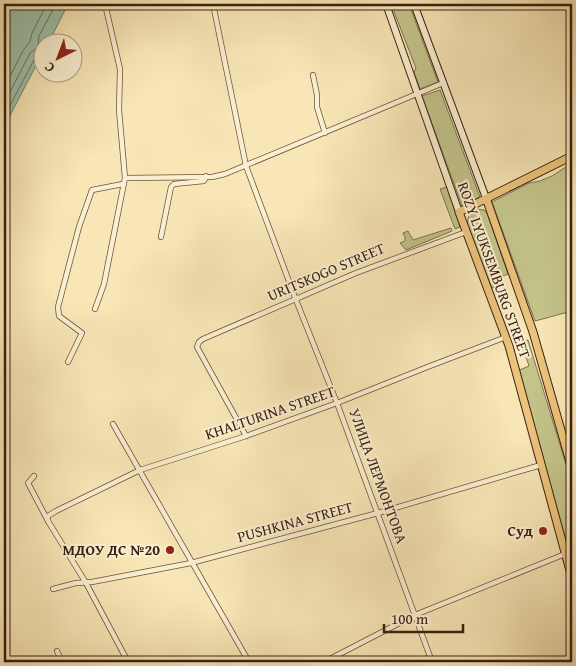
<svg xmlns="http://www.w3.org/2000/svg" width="576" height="666" font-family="'Gentium Book Plus',serif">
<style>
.green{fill:#c3c38a;stroke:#7e724e}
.water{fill:#9ec0aa;stroke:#76806d}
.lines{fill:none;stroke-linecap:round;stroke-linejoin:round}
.shore{stroke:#6c705e;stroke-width:1}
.minor-casing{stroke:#6a523b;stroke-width:6}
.tertiary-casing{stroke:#6a523b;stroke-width:8}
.secondary-casing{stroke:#3a2012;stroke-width:8}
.primary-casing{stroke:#3a2012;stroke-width:9}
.minor{stroke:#faefd0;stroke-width:4.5}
.tertiary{stroke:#faefd0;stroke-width:5.5}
.secondary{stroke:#faefd0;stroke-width:6}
.primary{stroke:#ecc37b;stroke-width:7}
.poi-dot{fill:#8f2418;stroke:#faefd0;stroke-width:2}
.labels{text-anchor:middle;stroke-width:4;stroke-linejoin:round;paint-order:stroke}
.street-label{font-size:15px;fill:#3a2012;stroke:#faefd0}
.poi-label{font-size:15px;font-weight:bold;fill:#3a2012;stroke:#faefd0;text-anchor:end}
</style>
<rect width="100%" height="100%" fill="#f8e6b6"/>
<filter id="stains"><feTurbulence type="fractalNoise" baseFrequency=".004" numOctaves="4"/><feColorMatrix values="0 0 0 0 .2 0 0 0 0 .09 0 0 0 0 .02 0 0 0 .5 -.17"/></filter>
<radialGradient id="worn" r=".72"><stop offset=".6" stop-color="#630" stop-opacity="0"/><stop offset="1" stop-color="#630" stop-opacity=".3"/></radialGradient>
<g class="green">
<polygon points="391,4 409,4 438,82 420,89 414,72 416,68"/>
<polygon points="440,90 480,197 462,206 422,96"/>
<polygon points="572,163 572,311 535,321 492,202 529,183 540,181 552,176"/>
<polygon points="447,187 460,227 455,229 440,189"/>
<polygon points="477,209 484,210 487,213 508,274 497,278 496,287 491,288 467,224 469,214"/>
<polygon points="451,228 452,231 406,250 400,243 405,241 405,237 403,233 408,231 413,240"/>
<polygon points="528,340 572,484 572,567 517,371 529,366 521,342"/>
</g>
<polygon class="water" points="4,4 68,4 49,42 42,42 42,54 4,127"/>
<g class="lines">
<g class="shore">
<polyline points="4,88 24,49 30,42 32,33 47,4"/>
<polyline points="4,104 30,53 38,47 39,36 56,4"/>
<polyline points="4,117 36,56 42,53"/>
</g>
<g class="minor-casing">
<g id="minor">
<polyline points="213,4 246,166 296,300 337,403 432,662"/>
<polyline points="313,75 317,95 317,107 325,133"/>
<polyline points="125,178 212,177 225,174 443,83"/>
<polyline points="161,237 171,187 174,184 204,181 206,176"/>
<polyline points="95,309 104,284 125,178 119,110 120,69 105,4"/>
<polyline points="68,362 82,333 59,316 58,307 79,227 92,190 123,184"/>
<polyline points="113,424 249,662"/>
<polyline points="246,436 197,347 199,342 203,339 356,273 466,232"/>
<polyline points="34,476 28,483 48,521 86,583 128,662"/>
<polyline points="48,521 48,516 56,511 140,470 246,436 337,403 430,366 506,337"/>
<polyline points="53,589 76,583 92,582 191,563 378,513 541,465"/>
<polyline points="57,651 62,662"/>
<polyline points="324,662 415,615 565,554"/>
</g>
</g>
<g class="tertiary-casing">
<polyline id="tertiary" points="565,662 572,659"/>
</g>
<g class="secondary-casing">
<g id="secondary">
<polyline points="386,4 459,212"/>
<polyline points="414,4 486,198"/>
</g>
</g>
<g class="primary-casing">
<g id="primary">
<polyline points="572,156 459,212 509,346 572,578"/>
<polyline points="486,198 533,332 572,469"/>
</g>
</g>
<use href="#minor" class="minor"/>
<use href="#tertiary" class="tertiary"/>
<use href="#secondary" class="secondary"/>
<use href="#primary" class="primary"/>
</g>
<g class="poi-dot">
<circle cx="543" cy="531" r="5"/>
<circle cx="170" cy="550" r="5"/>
</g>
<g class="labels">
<g class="street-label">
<text transform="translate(494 270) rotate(70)" y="5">ROZY LYUKSEMBURG STREET</text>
<text transform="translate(326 272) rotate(-23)" y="5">URITSKOGO STREET</text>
<text transform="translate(270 413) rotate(-19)" y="5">KHALTURINA STREET</text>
<text transform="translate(378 476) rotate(70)" y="5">УЛИЦА ЛЕРМОНТОВА</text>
<text transform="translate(295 522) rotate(-15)" y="5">PUSHKINA STREET</text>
</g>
<g class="poi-label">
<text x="533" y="536">Суд</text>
<text x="160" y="555">МДОУ ДС №20</text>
</g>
</g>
<rect width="576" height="666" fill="none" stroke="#f8e6b6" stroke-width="20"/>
<rect x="5" y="5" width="566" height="656" fill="none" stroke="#3a2012" stroke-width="2.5"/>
<rect x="10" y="10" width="556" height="646" fill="none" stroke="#3a2012"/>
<g transform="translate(58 58) rotate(222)"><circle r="24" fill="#faefd0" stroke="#ad9c84"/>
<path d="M0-4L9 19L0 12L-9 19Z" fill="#8f2418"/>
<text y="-8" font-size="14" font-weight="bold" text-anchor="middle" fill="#3a2012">С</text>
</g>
<path d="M384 624v8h79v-8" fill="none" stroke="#3a2012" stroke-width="2.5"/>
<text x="391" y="624" font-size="15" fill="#3a2012" stroke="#faefd0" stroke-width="4" paint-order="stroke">100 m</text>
<rect width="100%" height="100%" filter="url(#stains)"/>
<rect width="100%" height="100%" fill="url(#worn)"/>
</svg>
